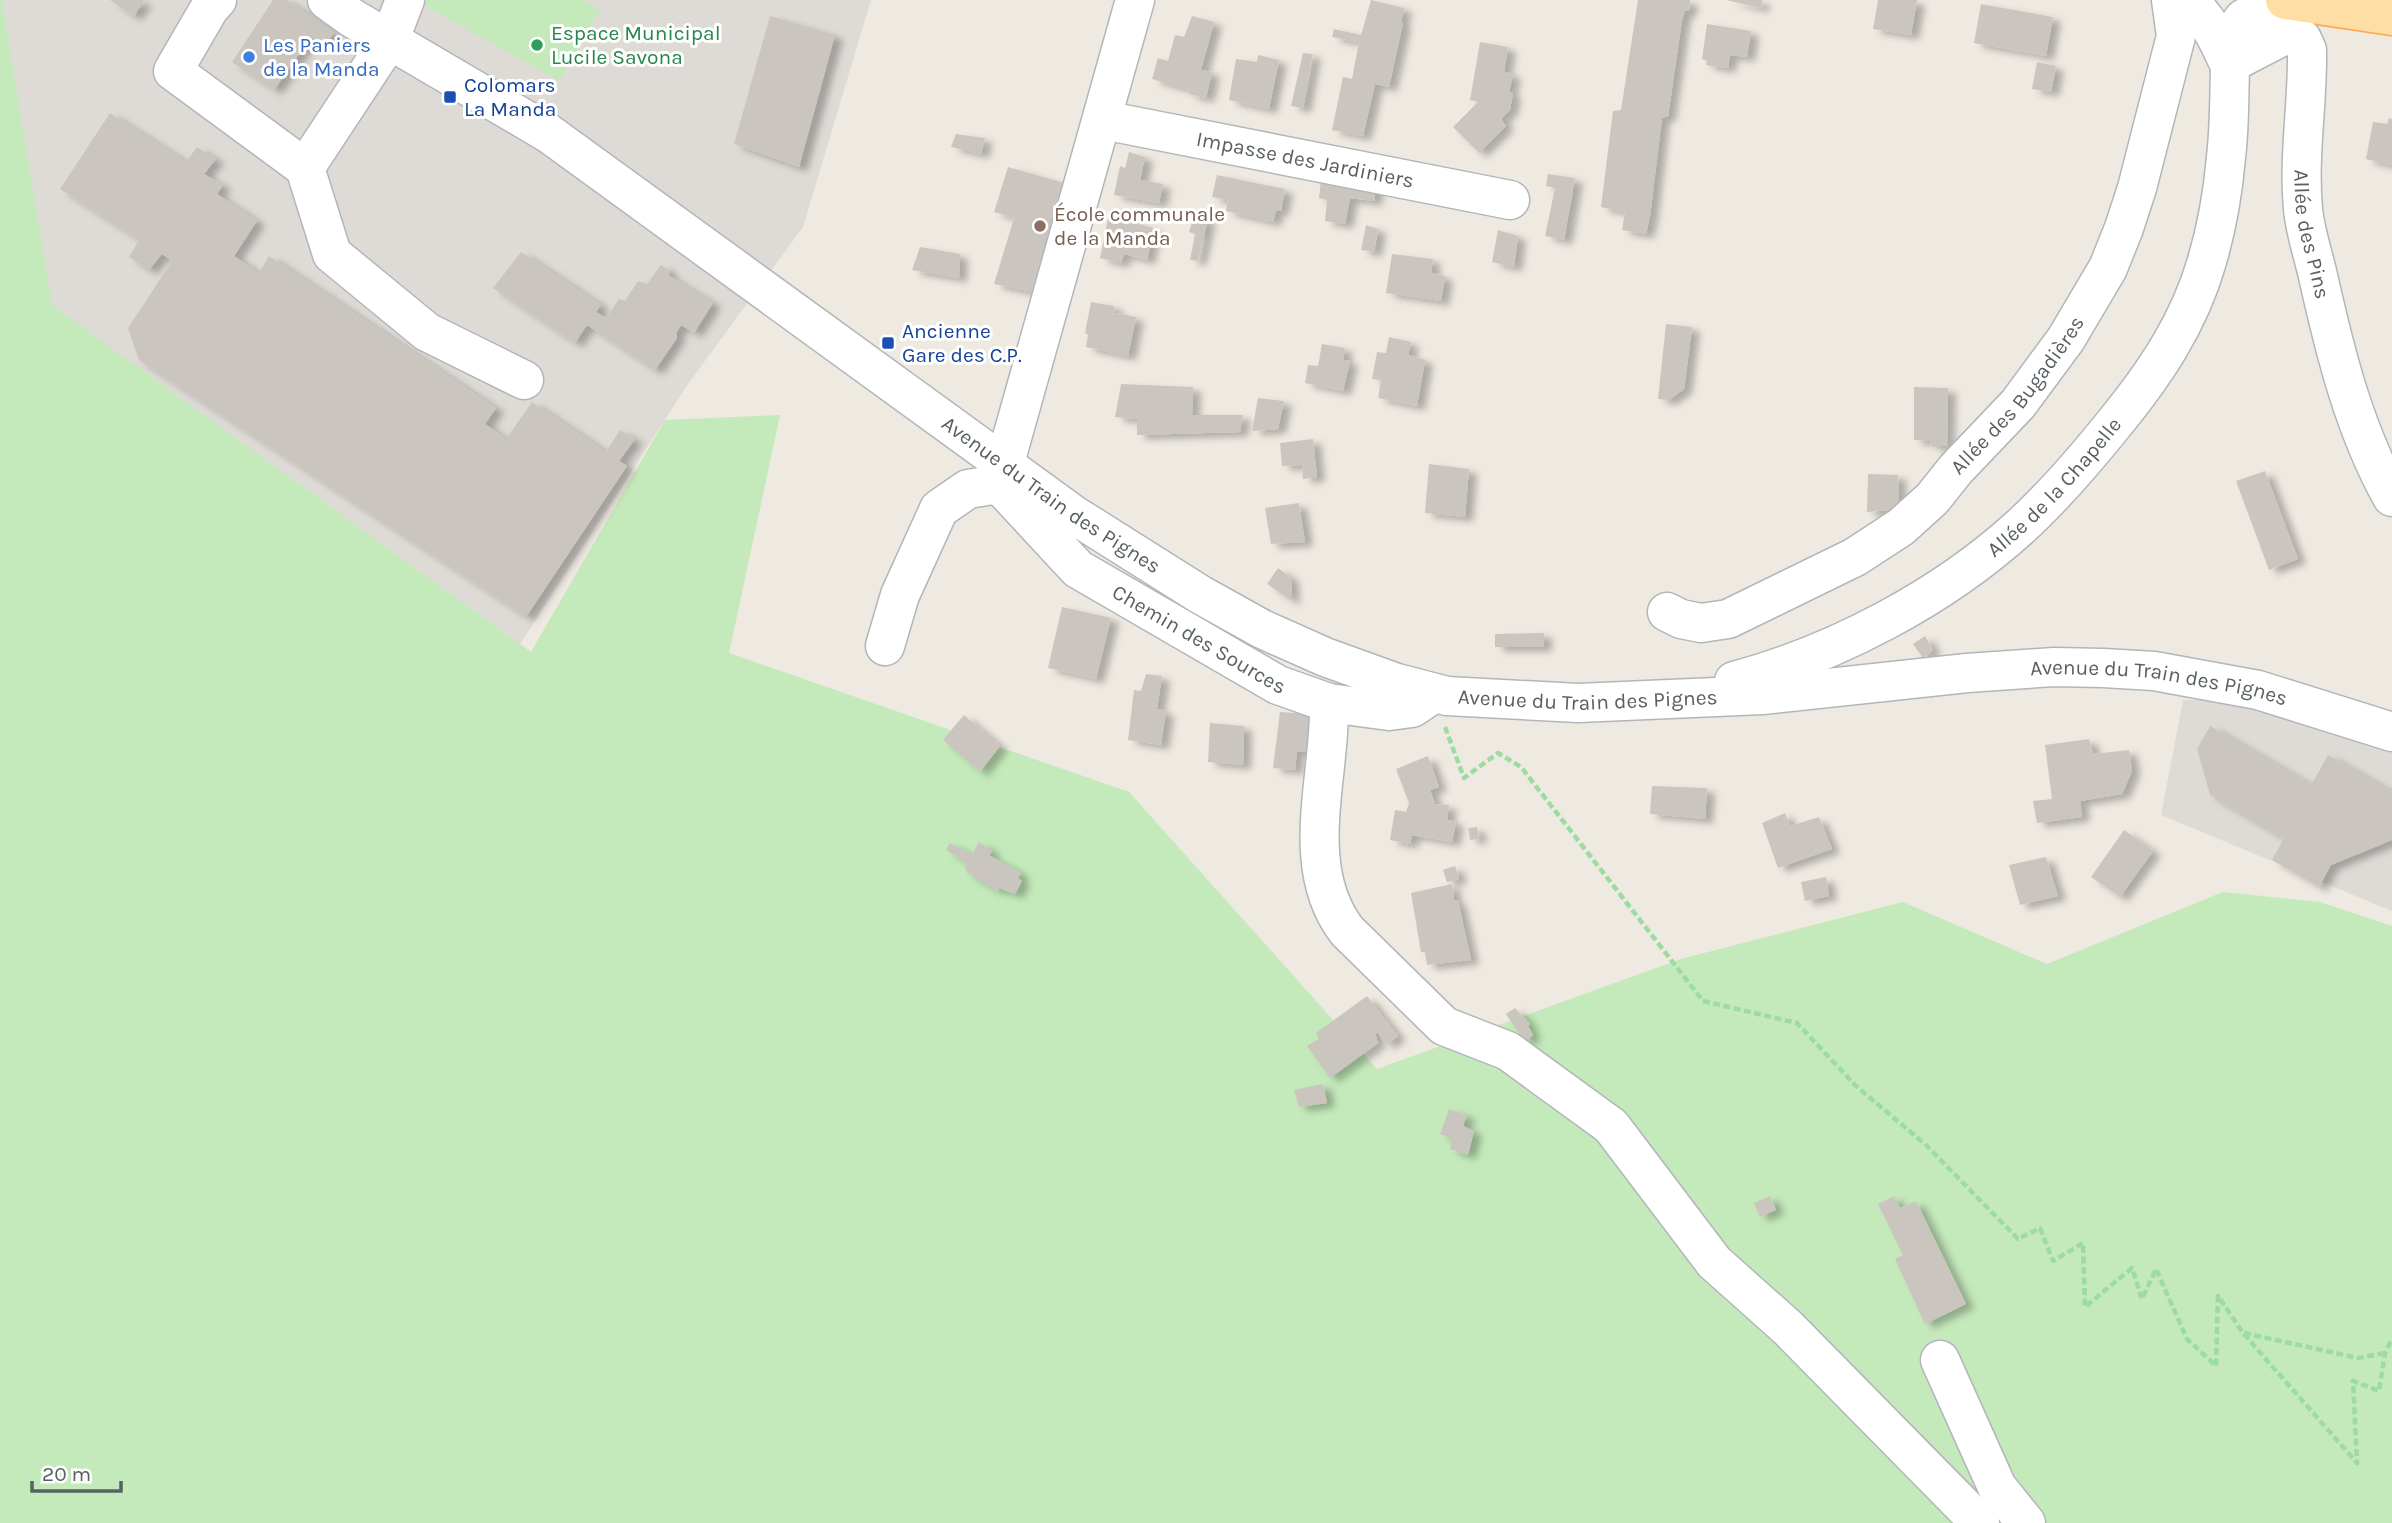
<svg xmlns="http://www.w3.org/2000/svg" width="2392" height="1523" font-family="Karla,sans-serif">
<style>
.industrial{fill:#dedbd6}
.green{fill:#c4e9ba}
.building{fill:#cbc5c0;filter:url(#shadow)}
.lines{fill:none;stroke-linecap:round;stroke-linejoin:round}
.minor-casing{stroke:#b2b6ba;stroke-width:41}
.major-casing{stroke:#ffa749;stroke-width:41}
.path{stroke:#9cdca0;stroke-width:4.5;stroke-dasharray:7 3.5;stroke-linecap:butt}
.minor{stroke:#fff;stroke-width:38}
.major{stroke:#ffdea5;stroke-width:38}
.leisure-dot{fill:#2e9e5b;stroke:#fff;stroke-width:2.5}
.shop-dot{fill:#3f7fe0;stroke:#fff;stroke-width:2.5}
.transit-dot{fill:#1a4fb4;stroke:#fff;stroke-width:2.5}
.education-dot{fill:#8d6e63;stroke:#fff;stroke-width:2.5}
.labels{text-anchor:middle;stroke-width:6;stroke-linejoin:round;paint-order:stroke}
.leisure-label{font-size:21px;fill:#27864d;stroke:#fff;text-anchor:start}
.shop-label{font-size:21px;fill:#366cbe;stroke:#fff;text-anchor:start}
.transit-label{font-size:21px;fill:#164399;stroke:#fff;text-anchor:start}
.street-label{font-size:21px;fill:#596064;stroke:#fff}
.education-label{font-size:21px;fill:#785e54;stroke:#fff;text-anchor:start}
</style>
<defs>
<filter id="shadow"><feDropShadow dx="8" dy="4.5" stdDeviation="3.5" flood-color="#0004"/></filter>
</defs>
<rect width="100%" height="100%" fill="#eee9e1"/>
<g class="industrial">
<polygon points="2,0 871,0 803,227 686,387 520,644 51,305"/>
<polygon points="2183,700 2227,700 2392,749 2392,911 2161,815"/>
</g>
<g class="green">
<polygon points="0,0 2,0 52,305 531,652 665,420 780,415 729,653 1129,792 1377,1069 1681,959 1903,902 2047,964 2223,892 2320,902 2392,926 2392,1523 0,1523"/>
<polygon points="424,0 584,0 600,9 559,81 422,4"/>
</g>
<g class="building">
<polygon points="110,0 144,0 134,16"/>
<polygon points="273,0 287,0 334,33 324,46 311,37 274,90 232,62"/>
<polygon points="1371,0 1404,8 1401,23 1403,23 1389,87 1375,84 1363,136 1332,130 1343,77 1352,79 1359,42 1332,37 1334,29 1361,35"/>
<polygon points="1638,0 1690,0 1689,11 1685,11 1682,20 1668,116 1662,118 1650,216 1646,234 1622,230 1625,212 1601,207 1613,111 1621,110"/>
<polygon points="1726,0 1762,0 1761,8"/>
<polygon points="1878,0 1917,0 1911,35 1873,29"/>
<polygon points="1981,4 2053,17 2046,56 1974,43"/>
<polygon points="770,16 835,35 799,167 734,144"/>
<polygon points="1192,16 1214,22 1201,70 1212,72 1206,98 1189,94 1190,90 1152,79 1158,58 1168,61 1175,35 1184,37"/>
<polygon points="1707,24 1751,31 1747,57 1730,55 1728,68 1706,65 1707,61 1702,59"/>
<polygon points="1480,42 1508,47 1504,72 1513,74 1509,92 1513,93 1510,110 1501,119 1506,126 1479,153 1453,127 1478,102 1470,100"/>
<polygon points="1303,53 1313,54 1303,108 1291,106"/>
<polygon points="1258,55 1279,60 1269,109 1229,100 1236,59 1257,62"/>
<polygon points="2037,62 2056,66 2051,92 2032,89"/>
<polygon points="110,113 186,162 197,147 216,159 204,174 223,185 217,194 257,221 234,256 259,273 269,256 496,408 485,424 506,439 532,402 606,452 620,430 635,439 619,461 627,466 526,617 139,360 128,328 172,261 162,254 149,270 133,260 129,257 139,240 60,189"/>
<polygon points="2389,118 2392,119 2392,165 2366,159 2373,122 2387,124"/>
<polygon points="956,134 985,138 981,154 951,147"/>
<polygon points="1129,152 1145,157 1140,180 1163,184 1159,203 1114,195 1120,166 1125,168"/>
<polygon points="1008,167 1071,185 1039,293 994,284 1014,218 994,212"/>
<polygon points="1322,170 1377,180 1374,201 1350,198 1345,224 1325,221 1327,200 1319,198"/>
<polygon points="1548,174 1575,178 1564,240 1545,236 1555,188 1546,186"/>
<polygon points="1217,175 1285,189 1281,211 1276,210 1273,222 1226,211 1228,200 1212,197"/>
<polygon points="1110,209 1132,214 1130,222 1154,228 1147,260 1124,254 1121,263 1100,258"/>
<polygon points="1194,216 1208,218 1198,261 1190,260 1195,234 1189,232"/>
<polygon points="1366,225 1378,229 1374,252 1361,250"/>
<polygon points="1498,230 1518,236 1514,267 1492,262"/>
<polygon points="920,247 960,254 959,278 912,270"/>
<polygon points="521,252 601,305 596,312 606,318 619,299 625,301 638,281 647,284 661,265 669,270 668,275 713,303 694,333 681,325 676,333 677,338 655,370 587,325 575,343 493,288"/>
<polygon points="1392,254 1433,259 1431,273 1445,276 1441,301 1386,293"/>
<polygon points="1091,302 1114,306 1115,313 1136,317 1128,356 1086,347 1088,335 1085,333"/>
<polygon points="1666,324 1692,327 1684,389 1669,400 1658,399"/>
<polygon points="1389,337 1411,342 1408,355 1425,360 1417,406 1378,398 1381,380 1372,379 1377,352 1386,353"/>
<polygon points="1322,344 1345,348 1343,360 1350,361 1343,391 1305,383 1308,365 1318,366"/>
<polygon points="1121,384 1193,387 1192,415 1243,415 1240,432 1137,435 1137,419 1115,417"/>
<polygon points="1914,387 1948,388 1947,446 1931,446 1930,441 1914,440"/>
<polygon points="1258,398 1284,401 1278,429 1252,431"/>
<polygon points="1313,439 1317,477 1303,479 1302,465 1282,466 1280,443"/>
<polygon points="1429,464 1469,469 1465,517 1425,513"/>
<polygon points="2265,471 2298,559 2269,570 2236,481"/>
<polygon points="1868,474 1898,475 1899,509 1867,512"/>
<polygon points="1299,503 1305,542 1271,544 1265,508"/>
<polygon points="1278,568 1291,578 1292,601 1267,584"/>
<polygon points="1062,607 1111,618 1096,679 1048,668"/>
<polygon points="1544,633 1544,647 1495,647 1495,634"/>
<polygon points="1925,636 1933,650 1923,658 1913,644"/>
<polygon points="1146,674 1162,676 1157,709 1166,711 1161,745 1128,740 1134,690 1141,691"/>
<polygon points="1280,712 1321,715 1318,753 1297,751 1295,770 1273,768"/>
<polygon points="964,715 1000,746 980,772 943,740"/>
<polygon points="1210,723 1244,726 1243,765 1208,762"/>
<polygon points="2210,726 2311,785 2328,755 2392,792 2392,840 2331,865 2319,887 2272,860 2284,838 2210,795 2197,749"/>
<polygon points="2089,739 2093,754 2129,750 2132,771 2122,794 2080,801 2082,817 2037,823 2033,801 2052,799 2045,745"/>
<polygon points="1428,756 1439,787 1430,790 1435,804 1449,805 1447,820 1456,822 1452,842 1412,835 1410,844 1390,840 1395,810 1406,812 1409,803 1396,769"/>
<polygon points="1652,786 1707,788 1705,819 1650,814"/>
<polygon points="1785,813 1790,826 1819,817 1832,849 1778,868 1762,823"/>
<polygon points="1477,827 1479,839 1470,840 1468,828"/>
<polygon points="2124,830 2153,851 2120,897 2091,877"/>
<polygon points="979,842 992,851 989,855 1021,873 1018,878 1022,881 1015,894 999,888 998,891 967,873 965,867 967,863 946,850 950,843 972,855"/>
<polygon points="2046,857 2058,896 2020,905 2009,865"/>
<polygon points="1455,866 1459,879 1447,882 1443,870"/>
<polygon points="1826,877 1829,896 1805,901 1801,882"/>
<polygon points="1452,884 1454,900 1458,901 1471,960 1427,965 1425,952 1421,952 1411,893"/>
<polygon points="1367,996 1398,1036 1386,1045 1378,1032 1375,1034 1378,1043 1330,1078 1307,1046 1319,1039 1316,1033"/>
<polygon points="1515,1008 1530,1024 1528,1026 1533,1035 1525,1042 1506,1014"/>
<polygon points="1323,1084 1327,1103 1299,1107 1294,1090"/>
<polygon points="1449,1109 1467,1115 1463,1126 1474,1131 1468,1155 1450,1149 1452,1138 1440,1134"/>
<polygon points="1770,1196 1776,1210 1760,1217 1754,1203"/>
<polygon points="1894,1196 1900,1208 1916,1201 1966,1304 1925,1324 1895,1259 1903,1255 1878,1204"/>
</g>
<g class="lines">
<g class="minor-casing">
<g id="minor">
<polyline points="217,0 209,9 173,71 305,168 332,254 427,332 524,380"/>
<path id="s1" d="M327,0L352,18L548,133L1074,515L1201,595L1262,629L1325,657L1397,683L1447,696L1578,703L1762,695L1967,673L2054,667L2103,668L2154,671L2258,690L2392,732"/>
<path d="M2187,0C2208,17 2218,40 2229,64"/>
<path id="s2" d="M2229,64L2285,35L2302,39L2307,50C2308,103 2298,156 2303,209C2305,231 2313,254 2318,276C2335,352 2354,429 2392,497"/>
<path id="s3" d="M1103,120L1510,200"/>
<polyline points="305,168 390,39 405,0"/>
<path id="s4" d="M999,484L1078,569L1278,685L1329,703L1389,711L1412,708L1433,694"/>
<polyline points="999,484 1135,0"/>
<path id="s5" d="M1667,612L1681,619L1701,623L1728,619L1855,557L1901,527L1932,499L1956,469L2018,404L2066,339L2108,268L2124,228L2137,188L2176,36L2171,0"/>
<polyline points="885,646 900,595 939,509 968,489 999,484"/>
<path id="s6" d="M1734,681C1835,654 1942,598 2020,527C2054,496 2084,461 2113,425C2154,375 2189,324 2207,261C2217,227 2223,192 2226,157C2231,117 2228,76 2232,35L2243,19L2274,0"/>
<path d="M1329,703C1331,776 1297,866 1347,931L1444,1026L1508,1051L1611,1126L1714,1262L1788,1328L1980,1523"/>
<polyline points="1940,1360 1997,1487 2026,1523"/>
</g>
</g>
<g class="major-casing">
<polyline id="major" points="2285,0 2392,16"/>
</g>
<g class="path">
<polyline points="1445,727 1464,778 1498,753 1521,767 1703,1001 1797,1023 1856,1086 1926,1145 2018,1239 2040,1228 2053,1261 2083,1243 2085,1307 2132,1268 2142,1299 2156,1269 2187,1339 2216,1366 2218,1296 2243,1333 2357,1463 2353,1381 2379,1391 2385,1353 2392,1339"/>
<polyline points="2244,1333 2358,1358 2385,1353"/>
</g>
<use href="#minor" class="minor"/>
<use href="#major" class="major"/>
</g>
<circle class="leisure-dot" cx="537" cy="45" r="7"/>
<circle class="shop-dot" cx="249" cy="57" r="7"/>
<g class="transit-dot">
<rect x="443" y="90" width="14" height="14" rx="3.5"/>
<rect x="881" y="336" width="14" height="14" rx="3.5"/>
</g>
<circle class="education-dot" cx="1040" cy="226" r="7"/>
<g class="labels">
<g class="leisure-label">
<text x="551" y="40">Espace Municipal<tspan x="551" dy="24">Lucile Savona</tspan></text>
</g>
<g class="shop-label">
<text x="263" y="52">Les Paniers<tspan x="263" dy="24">de la Manda</tspan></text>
</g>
<g class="transit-label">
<text x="464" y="92">Colomars<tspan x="464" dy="24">La Manda</tspan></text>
<text x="902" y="338">Ancienne<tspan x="902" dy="24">Gare des C.P.</tspan></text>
</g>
<g class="street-label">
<text dy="7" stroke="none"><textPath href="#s3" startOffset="206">Impasse des Jardiniers</textPath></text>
<text dy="7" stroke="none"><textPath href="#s2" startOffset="278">Allée des Pins</textPath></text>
<text dy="7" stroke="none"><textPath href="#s5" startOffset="436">Allée des Bugadières</textPath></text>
<text dy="7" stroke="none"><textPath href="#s6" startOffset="380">Allée de la Chapelle</textPath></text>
<text dy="7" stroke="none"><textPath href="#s1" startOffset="878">Avenue du Train des Pignes</textPath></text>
<text dy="7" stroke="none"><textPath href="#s4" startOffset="256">Chemin des Sources</textPath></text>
<text dy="7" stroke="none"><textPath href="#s1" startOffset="2040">Avenue du Train des Pignes</textPath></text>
<text dy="7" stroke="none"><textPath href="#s1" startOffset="1466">Avenue du Train des Pignes</textPath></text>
</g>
<g class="education-label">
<text x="1054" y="221">École communale<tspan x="1054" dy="24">de la Manda</tspan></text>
</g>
</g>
<path d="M32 1481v10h89v-10" fill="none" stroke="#596064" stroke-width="3.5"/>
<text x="42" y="1481" font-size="21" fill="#596064" stroke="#ffffff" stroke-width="5" paint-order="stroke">20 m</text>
</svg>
